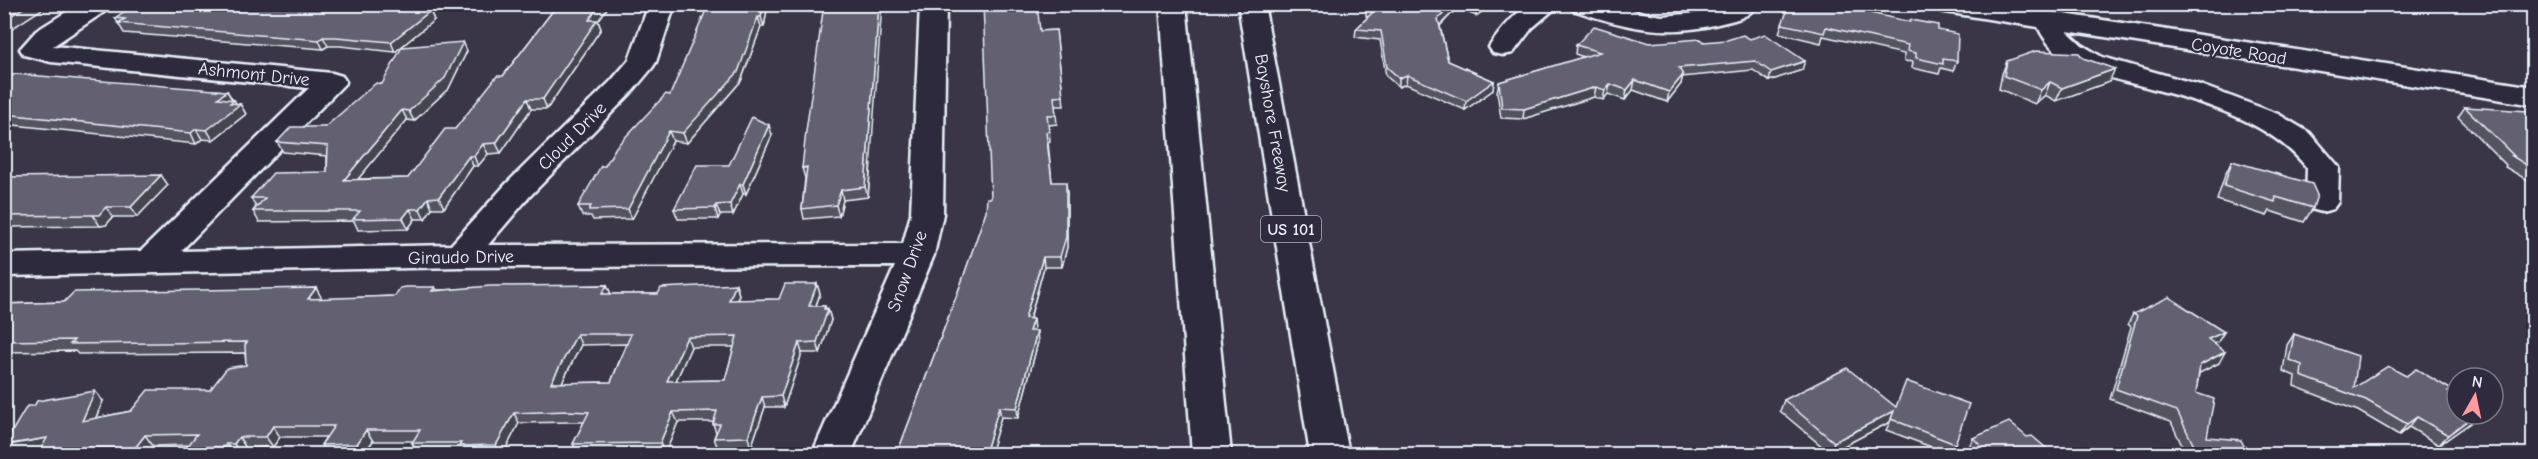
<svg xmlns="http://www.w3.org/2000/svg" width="2538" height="459" font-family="'Comic Neue',sans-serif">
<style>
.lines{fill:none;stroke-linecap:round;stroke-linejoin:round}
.minor-casing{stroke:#e8f1f8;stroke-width:5}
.highway-casing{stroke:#e8f1f8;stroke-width:5}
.minor{fill:#2f2a3d;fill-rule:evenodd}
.highway{fill:#2f2a3d;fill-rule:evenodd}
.wall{fill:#555361;stroke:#e8f1f8;stroke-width:1.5;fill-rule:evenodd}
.shaded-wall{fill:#45444f;stroke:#e8f1f8;stroke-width:1.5}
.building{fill:#636171;stroke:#e8f1f8;stroke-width:1.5;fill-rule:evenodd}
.labels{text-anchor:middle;stroke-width:4.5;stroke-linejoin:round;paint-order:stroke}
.shield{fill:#2f2a3d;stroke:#b0b5c0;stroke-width:1.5}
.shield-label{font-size:16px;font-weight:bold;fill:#e8f1f8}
.street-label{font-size:18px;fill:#e8f1f8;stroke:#2f2a3d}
</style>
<rect width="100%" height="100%" fill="#3a3648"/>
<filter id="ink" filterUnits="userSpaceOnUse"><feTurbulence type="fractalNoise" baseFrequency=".0167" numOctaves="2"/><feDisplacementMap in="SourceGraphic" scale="12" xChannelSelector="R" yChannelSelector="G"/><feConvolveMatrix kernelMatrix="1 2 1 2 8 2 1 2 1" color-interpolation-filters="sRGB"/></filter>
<g filter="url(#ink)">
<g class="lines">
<g class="minor-casing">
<g id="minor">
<polygon points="79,4 111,4 107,10 53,46 332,73 342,76 346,82 181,251 451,245 507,183 611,81 629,60 649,4 675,4 656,62 652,68 631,93 529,197 488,245 903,244 911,214 920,4 946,4 943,214 934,255 851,454 812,454 895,266 460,267 4,276 4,254 141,251 309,88 51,62 24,55 20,49 36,31"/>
<path d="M1529,4H1560L1532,28L1513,53L1503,55L1493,53L1489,47C1501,30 1512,16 1529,4Z"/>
<path d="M1569,4H1609L1643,13L1662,16L1700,13L1727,4H1758C1750,17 1736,20 1722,23C1667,38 1626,28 1573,10Z"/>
<path d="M1932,4H2000L2534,87V105L2067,31L2082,45L2102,57L2200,85L2278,114L2310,133L2339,167L2338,202L2333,209L2322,212L2311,209L2306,202L2307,168C2271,122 2206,103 2150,88C2109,77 2058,71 2038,27L1945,12L1936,10Z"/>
</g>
</g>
<g class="highway-casing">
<g id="highway">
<polygon points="1160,4 1186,4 1231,454 1192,454"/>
<polygon points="1238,4 1264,4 1349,454 1310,454"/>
</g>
</g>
<use href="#minor" class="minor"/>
<use href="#highway" class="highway"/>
</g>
<g class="wall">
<polygon points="367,4 428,4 422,10 430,11 434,20 395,52 340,46 328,46 323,49 124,33 115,18 366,6"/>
<polygon points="558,4 610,4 598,21 601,29 547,109 531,109 501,153 488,154 478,166 473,166 444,208 432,208 425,219 415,219 408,229 358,230 354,221 259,222 253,211 256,207 251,198 327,172 327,156 283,152 277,142 325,127 382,84 463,42 467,51 449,88 414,121 407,120 358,179 408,178 455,129 503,76"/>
<polygon points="768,4 764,27 761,27 741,81 687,143 673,141 632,219 593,220 591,216 582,216 578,206 605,166 670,95 719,9"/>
<polygon points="1370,4 1493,4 1476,16 1457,8 1440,26 1448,61 1494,81 1493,90 1465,110 1406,84 1399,87 1386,76 1380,40 1355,37 1356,29 1368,17 1366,16 1366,8"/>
<polygon points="1782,24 1938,30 1957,61 1953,71 1941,68 1939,74 1912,68 1913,62 1904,61 1904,54 1823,36 1821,43 1779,33"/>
<polygon points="1056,30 1064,106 1055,106 1057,124 1049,125 1050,141 1048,142 1052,182 1067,192 1067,247 1062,267 1044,267 1030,319 1033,319 1033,331 1038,342 1018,418 1001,417 990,454 897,454 962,281 991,198 1040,31"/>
<polygon points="1704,42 1802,70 1769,81 1753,70 1682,77 1681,84 1667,102 1633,90 1625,100 1608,94 1603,100 1594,97 1523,119 1501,118 1497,92 1499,82 1584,57 1575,54 1576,45"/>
<polygon points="2083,58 2109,82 2056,101 2045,95 2035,104 1999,89 2002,74 2007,61"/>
<polygon points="4,76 227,91 232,99 237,104 240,104 246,114 213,140 202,139 196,144 4,124"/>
<polygon points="2465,107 2534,117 2534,184 2505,167 2506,165 2458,117"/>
<polygon points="772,135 746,194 743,194 733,215 720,215 718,219 678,219 674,209 729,165"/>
<polygon points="2232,161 2313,208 2304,222 2270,211 2267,216 2217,200 2225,175"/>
<polygon points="871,163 868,197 843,200 839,216 804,219 802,209 805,178 802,168"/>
<polygon points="4,177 168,185 137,217 113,217 106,225 100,226 4,227"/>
<path d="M736,284L739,295L737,300L779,299L817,284L820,294L816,306H825L826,309H828L831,320L820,353H802L784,407H765L751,448L718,449L714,438L716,432L713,424L714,422H678L665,454H578L573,444L584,422H572L519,423L503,454H418L412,443L413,441H373L364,454H327L321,445L326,437H280L273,447L246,448L241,454H192L187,447L189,445L153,446L146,454H41L40,451L22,454H12L103,401L96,418L131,411L210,390L246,365L245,353L78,354L75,351L4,352V304L64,302L316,288L322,299L395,296L435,287L437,290L607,285L611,294H658ZM626,344L611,382L562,383L581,345ZM691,347H734L725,380L676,381Z"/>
<polygon points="2133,314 2218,342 2214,344 2219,363 2199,373 2196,393 2207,437 2248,454 2186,454 2171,422 2110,399 2131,327 2128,324"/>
<polygon points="2294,334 2354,388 2406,376 2450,392 2470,423 2439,445 2409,427 2399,435 2358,411 2294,386 2295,376 2283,371 2287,345"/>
<polygon points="1784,400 1896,407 1955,444 1950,454 1886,430 1890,422 1830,453 1780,411"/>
<polygon points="2027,437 2053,454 1974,454 1968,449 1973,438"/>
</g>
<g class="shaded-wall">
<polygon points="29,4 50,4 8,31 4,25 4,20"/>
<polygon points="413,4 428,4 412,18 408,9"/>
<polygon points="600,4 610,4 598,21 601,29 547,109 543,99 589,20"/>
<polygon points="764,4 768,4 764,27 761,17"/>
<polygon points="879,4 882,4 868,197 865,187"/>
<polygon points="1453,4 1458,4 1457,8 1437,28 1438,19"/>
<polygon points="1481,4 1493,4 1476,16 1477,7"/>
<polygon points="430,11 434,20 395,52 391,42"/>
<polygon points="758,17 761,27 741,81 687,143 683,133"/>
<polygon points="323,37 328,46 323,49 319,40"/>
<polygon points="463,42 467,51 449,88 414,121 409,111"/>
<polygon points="1805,61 1802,70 1769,81 1771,72"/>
<polygon points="2115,69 2109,82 2056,101 2062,88"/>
<polygon points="1407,75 1406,84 1399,87 1399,78"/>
<polygon points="1683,75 1681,84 1667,102 1669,92"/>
<polygon points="1635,80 1633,90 1625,100 1627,90"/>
<polygon points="1494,81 1493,90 1465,110 1466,101"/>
<polygon points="2050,82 2045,95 2035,104 2041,90"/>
<polygon points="1610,84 1608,94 1603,100 1605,90"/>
<polygon points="1596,87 1594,97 1523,119 1524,109"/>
<polygon points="227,91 233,101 234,100 238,106 240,104 246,114 213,140 207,130 218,98"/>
<polygon points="527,99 531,109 501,153 496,143"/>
<polygon points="402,110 407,120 349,190 344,180"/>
<polygon points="769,125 772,135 746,194 743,184"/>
<polygon points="196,129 202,139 196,144 191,133"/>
<polygon points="669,131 673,141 632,219 628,209"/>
<polygon points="483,144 488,154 478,166 474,156"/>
<polygon points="469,156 473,166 444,208 439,197"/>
<polygon points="161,175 168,185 137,217 131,207"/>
<polygon points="1066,182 1067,192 1067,247 1062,267 1060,257"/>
<polygon points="740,184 743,194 733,215 730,204"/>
<polygon points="841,190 843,200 839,216 836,205"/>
<polygon points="428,198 432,208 425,219 420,209"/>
<polygon points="716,205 720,215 718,219 715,208"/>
<polygon points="106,207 113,217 106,225 100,226 93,215"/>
<polygon points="410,209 415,219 408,229 403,218"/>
<polygon points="1043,257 1044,267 1027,329 1025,318"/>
<polygon points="736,284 739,295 732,311 729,300"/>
<polygon points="817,284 820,294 812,316 809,306"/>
<polygon points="607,285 611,295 602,294"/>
<polygon points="316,288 322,299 308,299"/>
<polygon points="825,306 827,313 828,309 831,320 820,353 817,342"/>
<polygon points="1033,319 1034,329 1030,342 1029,331"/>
<polygon points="1037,331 1038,342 1018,418 1017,408"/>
<polygon points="2224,332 2218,342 2202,350 2208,339"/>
<polygon points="577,334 581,345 556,394 551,383"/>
<polygon points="687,337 691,347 671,392 667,381"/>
<polygon points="799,343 802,353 784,407 781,396"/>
<polygon points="2225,352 2219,363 2194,376 2200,365"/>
<polygon points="95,391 103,401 90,431 82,421"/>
<polygon points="762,397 765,407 751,448 748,437"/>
<polygon points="999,407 1001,417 990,454 985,454"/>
<polygon points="1894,411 1890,422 1830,453 1834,442"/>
<polygon points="673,412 678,422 665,454 660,443"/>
<polygon points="514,413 519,423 503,454 501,454 496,445"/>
<polygon points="2476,414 2477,414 2470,423 2439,445 2448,435"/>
<polygon points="2417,417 2409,427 2399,435 2407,424"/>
<polygon points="273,426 280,437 273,447 266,437"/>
<polygon points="366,430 373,441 363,454 357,444"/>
<polygon points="145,435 153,446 146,454 140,454 135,448"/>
<polygon points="239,437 246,448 241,454 234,444"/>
<polygon points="47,438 56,449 22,454 12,454 4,446"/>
<polygon points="226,444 234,454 229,454 224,447"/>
<polygon points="60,448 65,454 41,454 39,452"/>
</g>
<g class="building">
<polygon points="4,4 29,4 4,20"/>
<polygon points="135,4 350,4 366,6 367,4 413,4 408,9 430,11 391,42 336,37 323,37 319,40 118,23 125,19 115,18"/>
<polygon points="558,4 600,4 589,20 597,20 543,99 527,99 496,143 483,144 474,156 469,156 439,197 428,198 420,209 410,209 403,218 353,219 360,211 253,211 265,198 251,198 273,173 327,172 328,146 277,142 291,127 325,127 376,83 382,84 402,47 463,42 445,78 409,111 402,110 344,180 408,178 445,129 455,129 497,76 503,76"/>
<polygon points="721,4 764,4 761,17 758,17 738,72 683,133 669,131 628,209 589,210 591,206 578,206 601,166 605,166 616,147 666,94 670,95 706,10 719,9"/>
<polygon points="824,4 879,4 865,187 841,190 836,205 802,209 807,167 802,168 806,131"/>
<polygon points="983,4 1037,4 1040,31 1056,30 1063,96 1054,97 1056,115 1047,115 1049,131 1046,132 1052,182 1066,182 1066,237 1060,257 1043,257 1025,318 1033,319 1029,331 1037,331 1017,408 999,407 985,454 897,454 962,281 986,211 987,198 991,198"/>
<polygon points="1370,4 1453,4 1438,19 1448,61 1494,81 1466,101 1407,75 1399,78 1387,67 1381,31 1356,29 1375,10 1366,8"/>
<polygon points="1470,4 1481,4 1477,7"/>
<polygon points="1790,4 1831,4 1910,22 1910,20 1938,25 1938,30 1958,34 1957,61 1943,59 1943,64 1916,58 1916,53 1907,51 1908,45 1826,27 1824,33 1782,24"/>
<polygon points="1594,26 1649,43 1701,39 1704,42 1727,40 1743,35 1750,39 1765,34 1805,61 1771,72 1755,61 1679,68 1683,75 1669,92 1635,80 1627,90 1610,84 1605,90 1596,87 1524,109 1502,108 1499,82 1600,52 1576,45"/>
<polygon points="2036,51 2079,53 2083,58 2115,69 2062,88 2050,82 2041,90 2004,76 2007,61"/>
<polygon points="15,74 227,91 218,98 234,100 230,103 240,104 207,130 196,129 191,133 4,114 4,76 10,77"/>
<polygon points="2465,107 2528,111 2534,117 2534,170 2512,156 2514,156"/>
<polygon points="752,117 769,125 743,184 740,184 730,204 716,205 715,208 674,209 697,165 729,165"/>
<polygon points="2232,161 2312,184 2317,195 2313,208 2276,197 2275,202 2224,186"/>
<polygon points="161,175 131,207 106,207 99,215 93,215 4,216 4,177"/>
<path d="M736,284L729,300L779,299L785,284H817L809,306H825L824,309H828L817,342L799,343L781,396L762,397L748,437L714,438L720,424H713L717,411L673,412L660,443L573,444L589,412L567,411L514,413L496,445L459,446L461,443H412L420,430H366L357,444L321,445L334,426H273L266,437H239L234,444H226L224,447H187L197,434L145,435L135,448H60L39,452L47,438L4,445L27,406H34L37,401L95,391L82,421L131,411L148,390H210L227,368L246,365L245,345L247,342L70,344L74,340L4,341V304L64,302L74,292L316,288L308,299L395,296L400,288L406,287H435L432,291L490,286L607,285L602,294H658L661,288ZM577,334H631L611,382L551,383ZM737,336L725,380L667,381L687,337Z"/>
<polygon points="2169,297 2224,332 2208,339 2225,352 2200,365 2196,393 2214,399 2207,437 2241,440 2248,454 2198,454 2177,411 2116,389 2137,316 2133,314"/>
<polygon points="2294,334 2358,356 2354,388 2388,366 2406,376 2416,369 2452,390 2448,392 2457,397 2457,414 2476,414 2448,435 2417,417 2407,424 2366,400 2301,376 2302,365 2289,360"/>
<polygon points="1847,368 1896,407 1906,381 1969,404 1955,444 1891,419 1894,411 1834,442 1784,400"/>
<polygon points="2009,422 2027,437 2032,436 2053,454 1990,454 1973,438"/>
<polygon points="1755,446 1797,454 1755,454"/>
</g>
</g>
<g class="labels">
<rect class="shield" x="1261" y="216" width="60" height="26" rx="4.5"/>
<g class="shield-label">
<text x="1291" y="235">US 101</text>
</g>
<g class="street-label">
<text transform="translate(2239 51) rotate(9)" y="6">Coyote Road</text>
<text transform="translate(254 74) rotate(6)" y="6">Ashmont Drive</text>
<text transform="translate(1273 123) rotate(80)" y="6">Bayshore Freeway</text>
<text transform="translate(572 136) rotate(-45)" y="6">Cloud Drive</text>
<text transform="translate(461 257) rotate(-1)" y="6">Giraudo Drive</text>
<text transform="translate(907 271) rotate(-70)" y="6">Snow Drive</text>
</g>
</g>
<rect width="2538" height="459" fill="none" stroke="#2f2a3d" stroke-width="24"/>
<rect x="12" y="12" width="2514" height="435" fill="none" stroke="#e8f1f8" stroke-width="2" filter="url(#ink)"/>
<g transform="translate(2475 396) rotate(9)"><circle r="28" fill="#2f2a3d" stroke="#797a88" stroke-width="1.5"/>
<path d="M0-4.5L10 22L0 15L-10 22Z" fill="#ff9aa2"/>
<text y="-9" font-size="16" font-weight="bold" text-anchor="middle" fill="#e8f1f8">N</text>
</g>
</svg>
